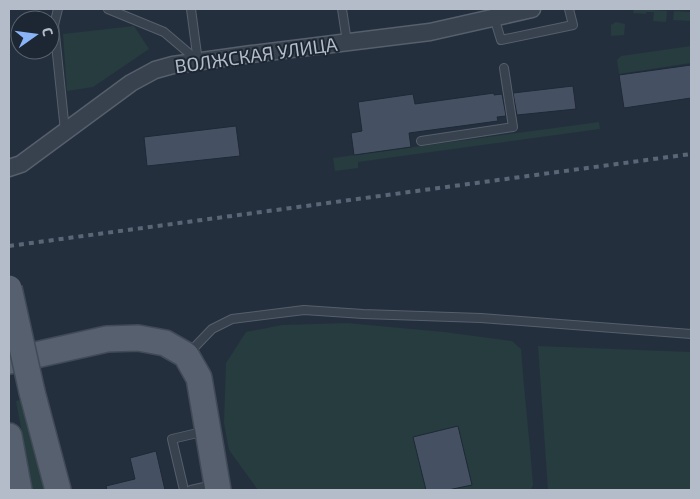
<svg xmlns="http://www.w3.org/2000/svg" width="700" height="499" font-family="'Exo 2',sans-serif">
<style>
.green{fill:#263c3f}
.building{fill:#455162;stroke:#1f2835}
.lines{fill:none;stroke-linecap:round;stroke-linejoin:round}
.service-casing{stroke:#565f6c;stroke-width:10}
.minor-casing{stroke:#565f6c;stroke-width:19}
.primary-casing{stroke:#414a57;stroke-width:28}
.service{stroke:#38414e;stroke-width:8}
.minor{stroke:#38414e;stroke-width:16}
.primary{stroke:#56606e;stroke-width:25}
.rail{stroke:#5a6575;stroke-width:4;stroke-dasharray:5 5;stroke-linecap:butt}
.primary-bridge-casing{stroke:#414a57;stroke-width:28;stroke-linecap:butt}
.primary-bridge{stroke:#56606e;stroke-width:25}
.labels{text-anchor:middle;stroke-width:4;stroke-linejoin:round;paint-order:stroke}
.street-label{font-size:19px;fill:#b4bcc9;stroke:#1d2633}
</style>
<rect width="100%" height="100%" fill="#242f3e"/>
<g class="green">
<polygon points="634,9 667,11 666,22 653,21 654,12 646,12 646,14 633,13"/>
<polygon points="674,11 691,12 691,21 673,20"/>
<polygon points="616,22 625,24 624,35 611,36 611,25"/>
<polygon points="134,26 149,49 93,87 67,91 63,34"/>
<polygon points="691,46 691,63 619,74 617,60 621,56"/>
<polygon points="599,122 600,129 358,162 358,168 335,171 333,158"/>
<path d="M347,323L444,332L512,341L521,349C524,395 530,440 533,485L531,490H258L229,450L224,423L226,363L246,332L282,325Z"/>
<polygon points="538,346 691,352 691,490 548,490"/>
<polygon points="20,400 44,490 33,490 16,401"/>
</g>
<g class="building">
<polygon points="691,65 691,98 624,108 619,75"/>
<polygon points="573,86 576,109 517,115 513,93"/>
<polygon points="494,93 494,95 502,94 506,116 497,117 498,121 409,133 411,147 354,155 351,133 362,131 358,102 413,94 415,104"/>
<polygon points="236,126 240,156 147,166 144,137"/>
<polygon points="458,426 472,485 448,490 426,490 413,437"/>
<polygon points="156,451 165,490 107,490 106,486 135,479 130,458"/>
</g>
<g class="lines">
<g class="service-casing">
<g id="service">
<polyline points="58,9 54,25 65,131"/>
<polyline points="108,9 164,32 197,60"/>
<polyline points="191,9 198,62"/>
<polyline points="342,9 347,42"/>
<polyline points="494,17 501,40 573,25 569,9"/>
<polyline points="421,141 513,127 504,68"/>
<polyline points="188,354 212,329 232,319 304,310 363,314 481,318 691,334"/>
<polyline points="184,490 172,439 206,431"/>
<polyline points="191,490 213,485"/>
</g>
</g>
<g class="minor-casing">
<polyline id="minor" points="9,168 21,164 131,83 155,70 173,65 252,54 430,32 532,9"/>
</g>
<g class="primary-casing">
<g id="primary">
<polyline points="9,361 107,339 138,338 165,343 186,355 199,378 218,490"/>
<polyline points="32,392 58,490"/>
<polyline points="9,436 19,490"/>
</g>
</g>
<use href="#service" class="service"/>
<use href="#minor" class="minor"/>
<use href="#primary" class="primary"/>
<polyline class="rail" points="9,246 691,154"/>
<g class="primary-bridge-casing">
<polyline id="primary-bridge" points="9,288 32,392"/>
</g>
<use href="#primary-bridge" class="primary-bridge"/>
</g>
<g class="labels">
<g class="street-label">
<text transform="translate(256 55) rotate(-8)" y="7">ВОЛЖСКАЯ УЛИЦА</text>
</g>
</g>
<rect width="700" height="499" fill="none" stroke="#b4bcc9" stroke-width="20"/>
<g transform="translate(35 35) rotate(76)"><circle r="24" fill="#1d2633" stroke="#59626f"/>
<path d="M0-4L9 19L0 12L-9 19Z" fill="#8ab4f8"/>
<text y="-8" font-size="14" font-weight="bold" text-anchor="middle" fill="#b4bcc9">С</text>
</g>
</svg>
